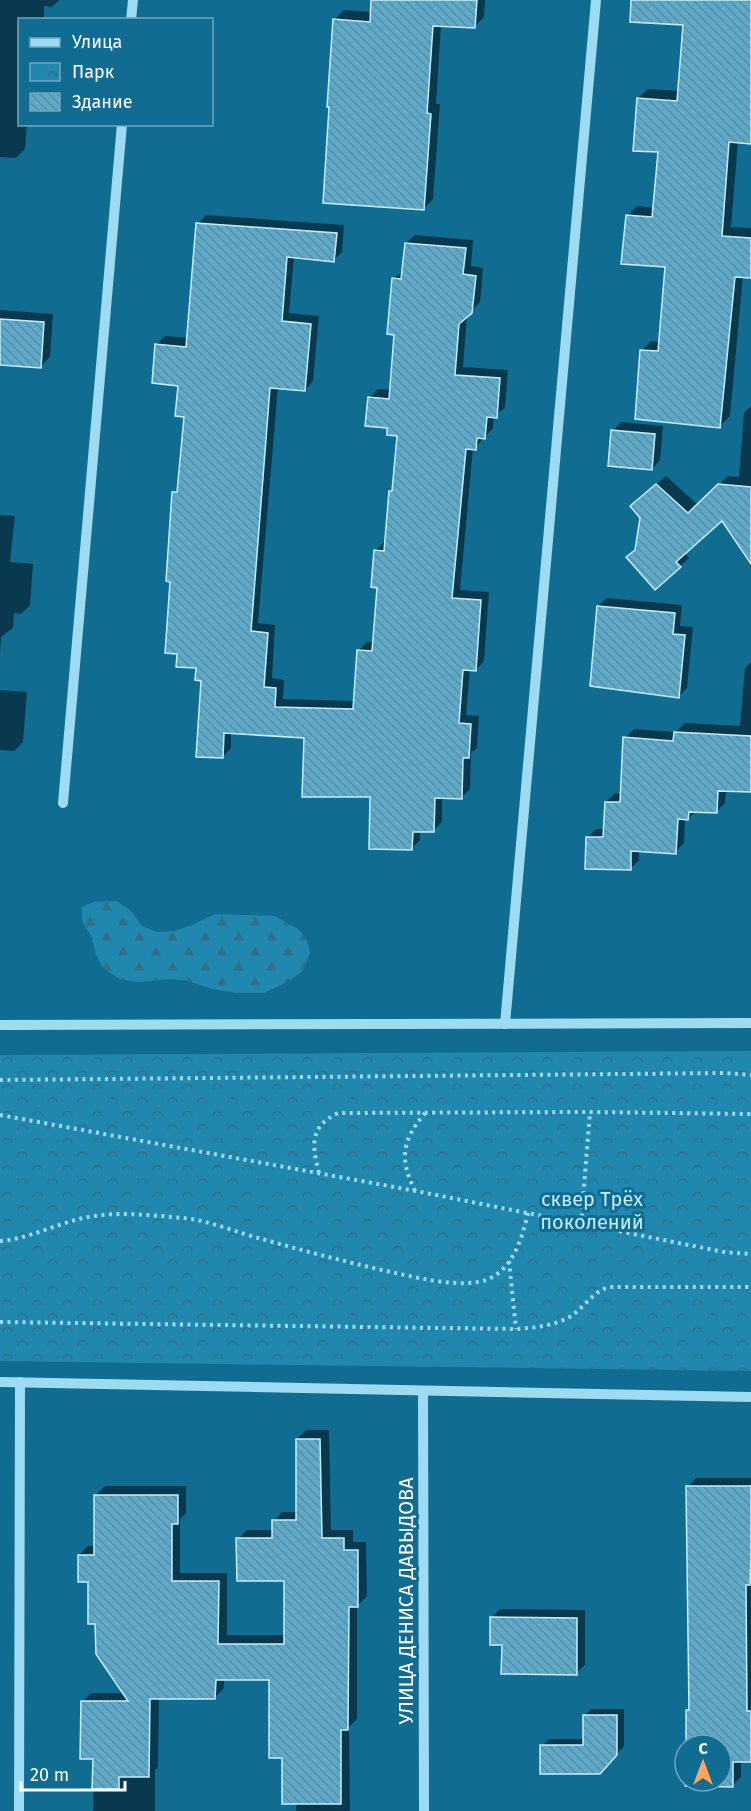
<svg xmlns="http://www.w3.org/2000/svg" width="751" height="1811" font-family="'Fira Sans',sans-serif">
<style>
.forest{fill:url(#forest-firs)}
.park{fill:url(#park-crowns)}
.shadow{fill:#0007}
.building{fill:url(#building-back-hatch);stroke:#c5eefd;stroke-width:1.5}
.lines{fill:none;stroke-linecap:round;stroke-linejoin:round}
.path{stroke:#9ddbf3;stroke-width:4;stroke-dasharray:3 4.5;stroke-linecap:butt}
.minor{stroke:#9ddbf3;stroke-width:10}
.labels{text-anchor:middle;stroke-width:6;stroke-linejoin:round;paint-order:stroke}
.park-label{font-size:20px;fill:#c5eefd;stroke:#116c92}
.street-label{font-size:20px;fill:#fff;stroke:#116c92}
</style>
<defs>
<pattern id="forest-firs" width="22" height="20" patternUnits="userSpaceOnUse" patternTransform="scale(1.5)"><rect width="22" height="20" fill="#2087af"/><path d="M5 1l3.5 6h-7zM16 11l3.5 6h-7z" fill="#326f87"/></pattern>
<pattern id="park-crowns" width="20" height="18" patternUnits="userSpaceOnUse" patternTransform="scale(1.5)"><rect width="20" height="18" fill="#2087af"/><path d="M2 6a3 3 0 1 1 6 0M12 15a3 3 0 1 1 6 0" fill="none" stroke="#326f87"/></pattern>
<pattern id="building-back-hatch" width="6" height="6" patternUnits="userSpaceOnUse" patternTransform="scale(1.5)"><rect width="6" height="6" fill="#5ea9c7"/><path d="M-1 5l2 2M0 0l6 6M5-1l2 2" fill="none" stroke="#598da2"/></pattern>
</defs>
<rect width="100%" height="100%" fill="#116c92"/>
<polygon class="forest" points="116,901 130,910 142,926 157,932 174,931 192,925 215,914 275,916 298,929 307,940 310,953 303,971 287,982 264,993 237,993 212,989 188,981 169,979 138,982 120,979 104,969 96,955 92,938 82,921 82,907 94,902"/>
<polygon class="park" points="751,1051 751,1371 0,1361 0,1055"/>
<g class="shadow">
<polygon points="0,0 59,0 52,7 44,6 44,16 40,20 20,20 20,124 27,124 25,149 16,158 0,157"/>
<polygon points="373,0 485,0 484,17 474,27 441,25 436,104 440,104 433,199 423,209 334,20 344,10 372,12"/>
<polygon points="668,0 751,0 751,142 738,141 731,227 751,228 751,277 743,276 730,416 720,426 642,351 651,341 660,342 667,265 627,216 637,206 655,208 659,151 638,98 648,89 680,91 685,24"/>
<polygon points="206,215 344,225 342,252 334,260 294,257 289,313 319,316 313,381 305,390 278,387 258,623 275,625 272,678 284,680 283,699 355,701 359,650 367,642 374,642 378,586 375,551 384,542 386,543 391,491 394,488 398,435 389,427 369,398 378,389 392,390 396,333 393,279 404,271 406,243 415,235 473,240 471,266 483,268 480,302 467,315 463,367 508,370 505,408 494,416 493,428 475,448 473,448 460,590 489,592 484,661 476,670 470,669 466,715 479,716 477,748 471,753 470,789 462,797 442,797 442,822 433,831 420,830 420,840 412,848 372,796 305,737 231,732 231,748 222,757 203,679 197,667 179,652 172,580 174,492 179,487 185,415 179,384 156,345 165,336 188,338 198,224"/>
<polygon points="0,310 53,314 50,357 41,366 0,363"/>
<polygon points="751,406 751,549 723,519 684,552 689,558 680,566 628,557 636,548 642,518 640,498 666,476 698,505 728,476 739,477 744,413"/>
<polygon points="621,422 663,426 660,460 652,469 613,431"/>
<polygon points="0,515 15,516 10,562 33,564 30,605 21,614 14,613 13,628 1,637 0,653"/>
<polygon points="607,598 682,605 680,626 693,627 687,688 679,696 598,606"/>
<polygon points="751,662 751,790 726,790 725,803 716,812 696,811 688,819 685,818 684,843 675,852 639,850 639,860 630,869 588,837 596,829 605,829 606,802 615,793 622,794 625,738 634,729 676,732 685,723 740,726 745,668"/>
<polygon points="0,690 27,692 23,742 14,751 0,750"/>
<polygon points="306,1430 329,1430 331,1530 353,1530 353,1542 366,1542 367,1596 357,1606 357,1719 349,1727 350,1811 296,1811 296,1803 283,1756 270,1678 224,1678 224,1688 215,1697 159,1697 158,1767 155,1770 155,1811 93,1811 94,1757 82,1702 91,1693 124,1693 97,1623 90,1581 79,1555 88,1546 96,1546 96,1495 105,1486 186,1486 186,1513 180,1519 180,1573 227,1573 227,1635 286,1635 286,1579 238,1539 247,1530 274,1530 274,1521 282,1512 297,1512 297,1439"/>
<polygon points="696,1478 751,1478 751,1760 741,1761 741,1777 732,1786 687,1781 721,1781 721,1745 687,1745 687,1711 690,1708 688,1487"/>
<polygon points="500,1609 585,1610 585,1665 576,1673 503,1643 491,1618"/>
<polygon points="591,1709 624,1709 624,1746 607,1765 542,1746 549,1739 584,1739 584,1716"/>
</g>
<g class="building">
<polygon points="371,0 477,0 475,28 433,26 427,113 431,114 424,210 323,203 329,107 327,107 333,19 370,22"/>
<polygon points="631,0 751,0 751,144 729,142 722,236 751,238 751,278 735,277 720,428 635,419 640,350 658,351 665,267 621,264 626,215 652,217 658,152 633,151 637,98 677,101 683,25 630,22"/>
<polygon points="196,223 337,233 334,262 287,257 282,321 311,324 305,391 270,388 251,631 268,633 264,687 276,688 275,707 353,709 357,650 372,651 377,588 371,587 374,550 384,551 389,491 392,491 397,436 387,435 387,428 365,426 368,397 389,399 394,335 387,334 392,278 401,279 405,243 466,248 463,274 476,276 472,313 459,324 455,375 500,378 497,418 487,417 485,439 477,438 476,450 466,449 452,598 481,600 476,671 463,670 459,723 471,724 469,758 463,758 462,799 435,798 434,832 413,832 412,850 369,849 370,797 302,797 304,738 224,733 223,758 196,757 201,681 195,680 196,668 176,667 177,654 165,653 170,582 166,581 172,492 177,492 184,417 175,416 178,386 152,383 155,344 186,347"/>
<polygon points="0,319 44,322 41,368 0,365"/>
<polygon points="611,430 655,434 652,470 608,466"/>
<polygon points="656,484 688,513 718,484 751,487 751,564 722,521 676,562 681,567 655,590 626,557 635,550 640,518 630,506"/>
<polygon points="597,606 675,613 673,634 685,635 679,698 590,686"/>
<polygon points="674,732 751,736 751,792 718,791 717,813 689,812 688,820 678,819 676,854 631,851 631,870 585,869 586,837 603,837 605,802 620,802 623,737 673,741"/>
<polygon points="296,1439 320,1439 322,1538 344,1538 344,1550 358,1550 358,1607 349,1607 348,1730 341,1730 341,1804 282,1804 282,1758 269,1758 269,1680 216,1680 215,1699 150,1699 149,1777 119,1777 119,1789 92,1789 93,1759 80,1759 81,1701 128,1701 96,1654 95,1624 88,1624 88,1582 78,1582 78,1555 94,1555 94,1495 178,1495 178,1524 172,1524 172,1581 219,1581 218,1644 284,1644 284,1581 237,1581 236,1538 272,1538 272,1520 296,1520"/>
<polygon points="686,1486 751,1486 751,1556 750,1585 746,1585 747,1711 751,1711 751,1762 733,1762 733,1787 685,1786 685,1781 721,1781 721,1745 686,1745 686,1710 689,1710"/>
<polygon points="490,1617 577,1618 577,1675 501,1674 502,1645 490,1645"/>
<polygon points="583,1715 617,1715 617,1755 600,1774 540,1774 540,1745 583,1745"/>
</g>
<g class="lines">
<g class="path">
<polyline points="0,1080 724,1073 751,1075"/>
<polyline points="0,1115 416,1191 724,1252 751,1254"/>
<path d="M319,1173C312,1145 309,1127 338,1113L590,1112L751,1114"/>
<path d="M415,1191C399,1158 402,1141 425,1113"/>
<polyline points="581,1224 590,1112"/>
<path d="M0,1241C26,1239 50,1227 75,1220C111,1210 147,1215 183,1218C208,1220 238,1233 262,1239C308,1252 354,1264 400,1274C423,1279 462,1288 486,1280C513,1270 522,1238 528,1213"/>
<polyline points="509,1261 516,1329"/>
<path d="M0,1322L516,1329C533,1328 552,1326 568,1318C584,1309 592,1291 610,1287H751"/>
</g>
<g class="minor">
<polyline points="131,20 133,0"/>
<polyline points="63,803 122,124"/>
<polyline points="505,1024 596,0"/>
<polyline points="0,1025 751,1023"/>
<polyline points="0,1382 751,1397"/>
<polyline points="423,1392 424,1811"/>
<polyline points="19,1811 20,1382"/>
</g>
</g>
<g class="labels">
<g class="park-label">
<text x="592" y="1206">сквер Трёх<tspan x="592" dy="23">поколений</tspan></text>
</g>
<g class="street-label">
<text transform="translate(406 1601) rotate(-90)" y="7">УЛИЦА ДЕНИСА ДАВЫДОВА</text>
</g>
</g>
<rect x="18" y="18" width="195" height="108" fill="#116c92" stroke="#70a7be" stroke-width="1.5"/>
<rect x="30" y="38" width="30" height="9" fill="#9ddbf3" stroke="#70a7be" stroke-width="1.5"/>
<text x="72" y="48" font-size="18" fill="#ffffff">Улица</text>
<rect x="30" y="63" width="30" height="18" fill="url(#park-crowns)" stroke="#70a7be" stroke-width="1.5"/>
<text x="72" y="78" font-size="18" fill="#ffffff">Парк</text>
<rect x="30" y="93" width="30" height="18" fill="url(#building-back-hatch)" stroke="#70a7be" stroke-width="1.5"/>
<text x="72" y="108" font-size="18" fill="#ffffff">Здание</text>
<g transform="translate(703 1763)"><circle r="28" fill="#116c92" stroke="#70a7be" stroke-width="1.5"/>
<path d="M0-4.5L10 22L0 15L-10 22Z" fill="#ffa55f"/>
<text y="-9" font-size="16" font-weight="bold" text-anchor="middle" fill="#ffffff">С</text>
</g>
<path d="M21 1781v9h104v-9" fill="none" stroke="#ffffff" stroke-width="3"/>
<text x="30" y="1781" font-size="18" fill="#ffffff" stroke="#116c92" stroke-width="4.5" paint-order="stroke">20 m</text>
</svg>
